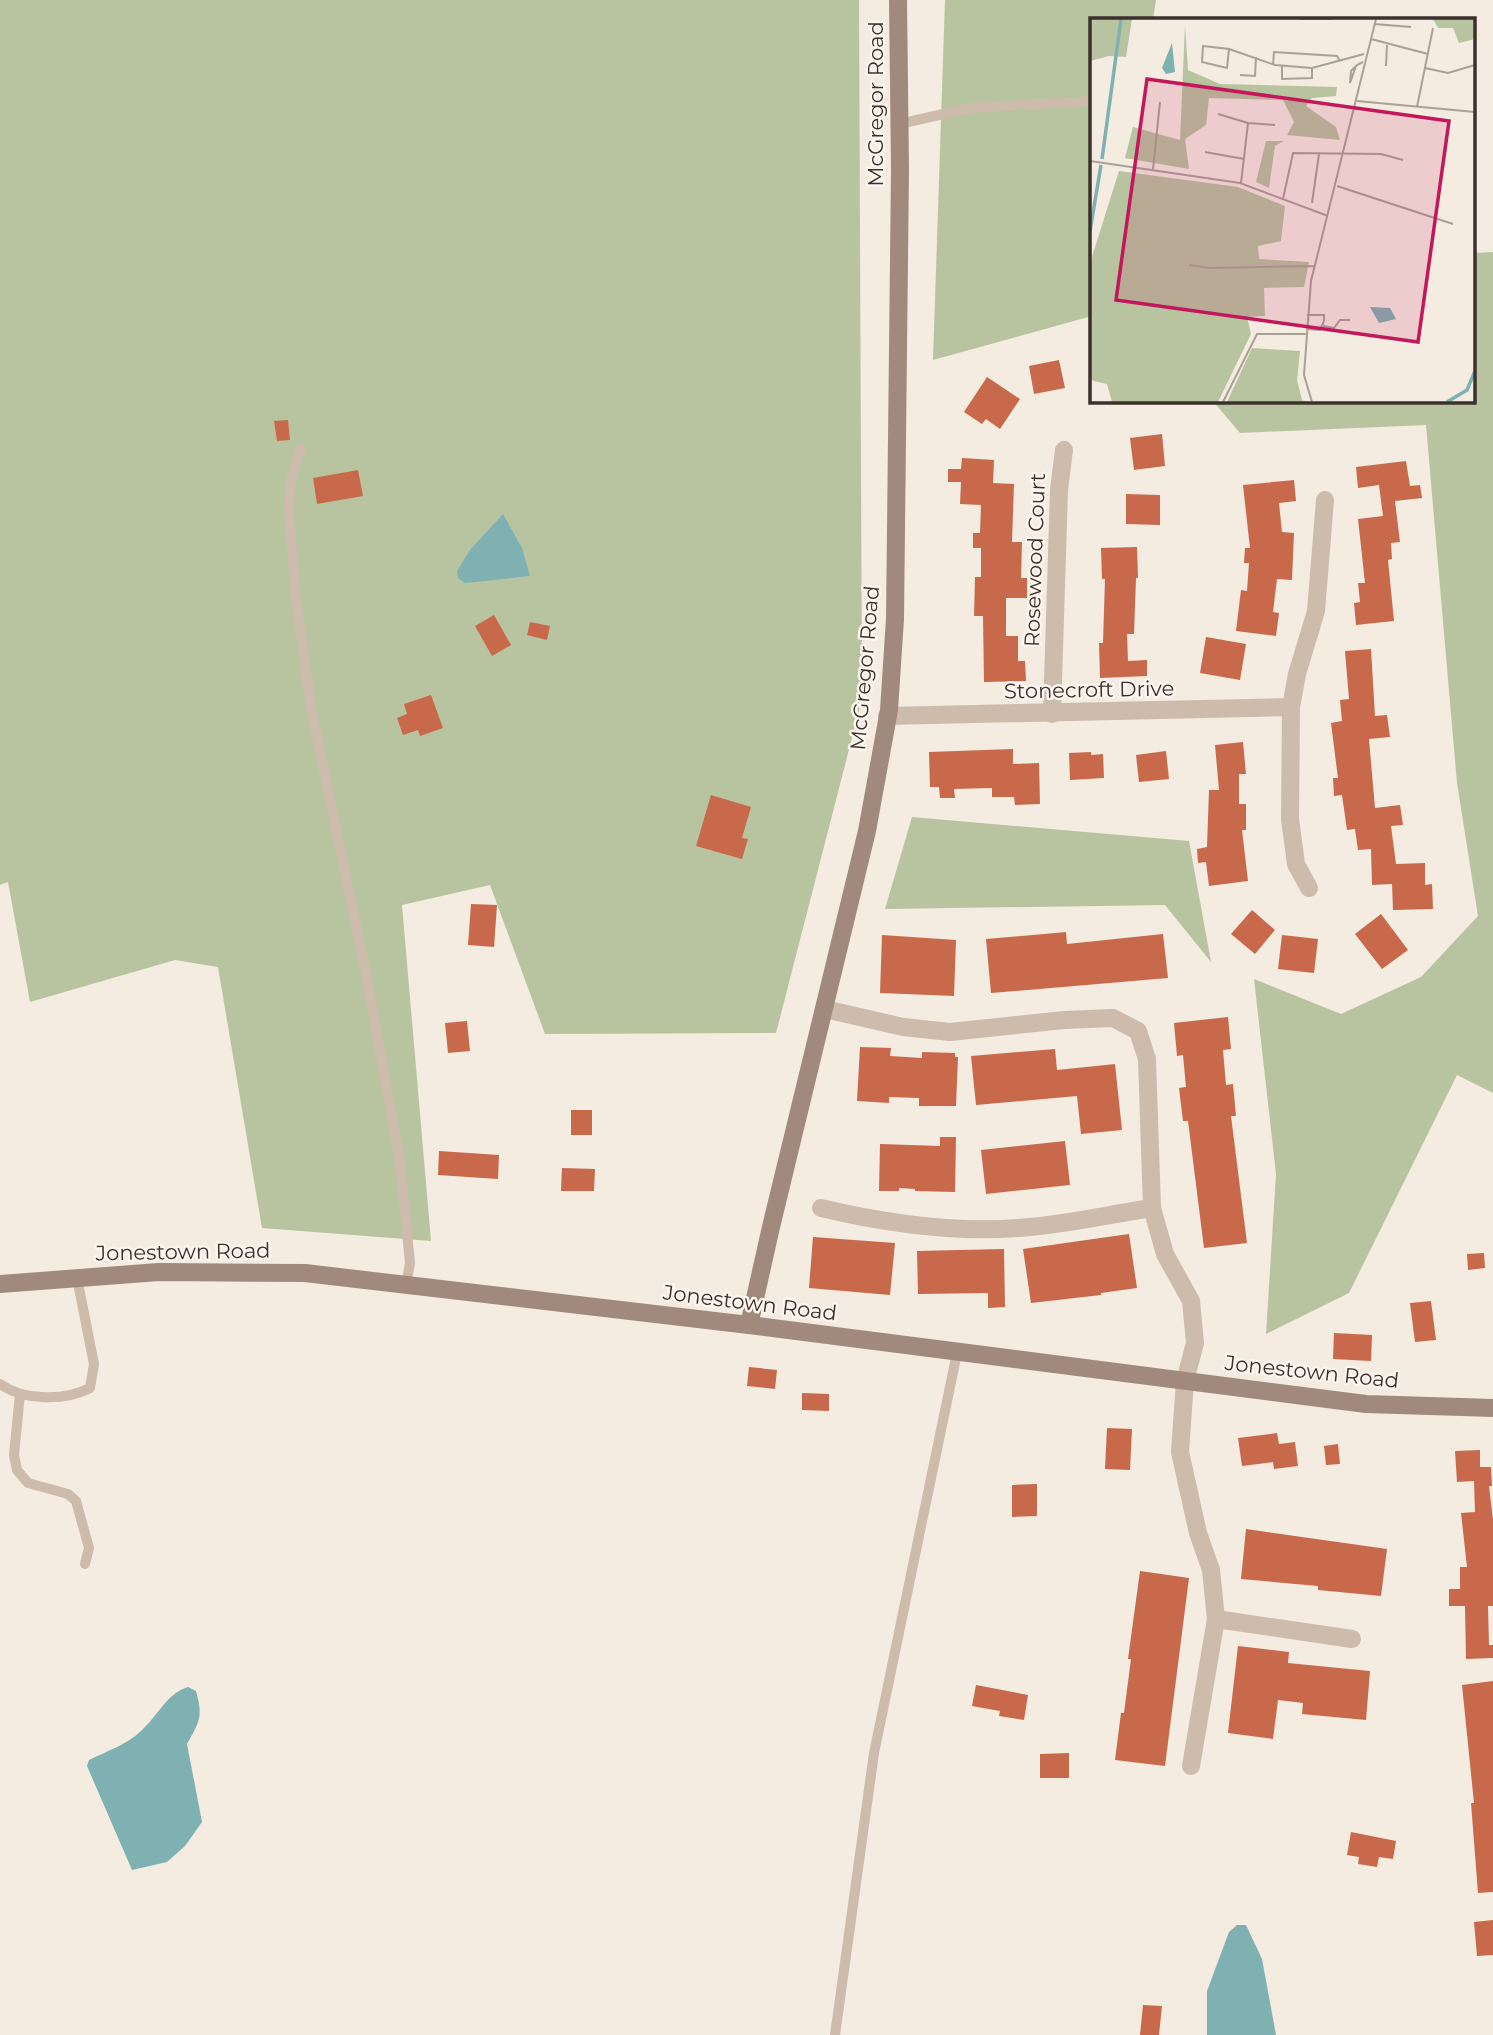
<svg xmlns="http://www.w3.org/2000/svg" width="1493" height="2035" font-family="Montserrat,sans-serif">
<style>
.green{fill:#b8c4a0}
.water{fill:#7fb0b2}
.building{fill:#c8694b}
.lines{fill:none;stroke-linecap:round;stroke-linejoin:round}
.lane{stroke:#cdbbac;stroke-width:10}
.street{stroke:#cdbbac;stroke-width:18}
.secondary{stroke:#a18a7d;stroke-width:18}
.labels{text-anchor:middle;stroke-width:5;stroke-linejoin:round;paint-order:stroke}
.street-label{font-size:21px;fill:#3b302b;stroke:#fbf5ee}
.inset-river{fill:none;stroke:#7fb0b2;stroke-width:3.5}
.inset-road{fill:none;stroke:#aaa098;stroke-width:2}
.view{fill:#c2185b;fill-opacity:0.15;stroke:#c2185b;stroke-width:3.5}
.inset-edge{fill:none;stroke:#3b302b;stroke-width:3.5}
</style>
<rect width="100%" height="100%" fill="#f4ebe1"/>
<g class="green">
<polygon points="0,0 859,0 862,699 776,1033 545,1034 490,885 402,905 431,1241 262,1228 218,967 175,960 30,1002 8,882 0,885"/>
<polygon points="945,0 1156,0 1153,19 1092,19 1092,316 933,360"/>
<polygon points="1493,252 1493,1093 1457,1075 1349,1293 1266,1334 1276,1174 1254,979 1341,1014 1421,977 1478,916 1457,783 1426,425 1240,433 1213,401 1474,401 1474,253"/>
<polygon points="912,817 1189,841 1211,962 1165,905 885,909"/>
</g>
<g class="water">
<polygon points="503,514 522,548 530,576 465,583 458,578 457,571 470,550"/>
<path d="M188,1687L196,1691C203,1716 200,1721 187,1744L202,1822L185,1846L167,1862L132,1870L87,1766L89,1760C107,1751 126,1745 141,1731C158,1716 166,1694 188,1687Z"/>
<polygon points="1237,1925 1246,1925 1262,1959 1276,2035 1207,2035 1207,1991 1229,1932"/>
</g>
<g class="building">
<polygon points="1059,360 1065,388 1034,394 1029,366"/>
<polygon points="987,377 1020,399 1000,429 986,419 982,424 964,412"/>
<polygon points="288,420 290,440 277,441 274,421"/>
<polygon points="1162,434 1165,466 1134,470 1130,438"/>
<polygon points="962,458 994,460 993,483 1014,484 1012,542 1022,542 1021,578 1027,578 1027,598 1006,598 1006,636 1018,636 1018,661 1025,661 1026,681 984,682 983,616 974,616 975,577 981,577 981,548 973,548 973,533 980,533 981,505 960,504 961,482 948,482 948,469 961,469"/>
<polygon points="1406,461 1410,486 1420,485 1422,498 1395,501 1400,542 1391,543 1392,559 1388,560 1394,621 1356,625 1354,603 1360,602 1358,583 1365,583 1358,519 1383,516 1379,485 1358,488 1356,467"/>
<polygon points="358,470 363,496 317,504 313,478"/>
<polygon points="1294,480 1296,501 1279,503 1282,532 1294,533 1292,580 1277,579 1273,612 1279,613 1276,636 1236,631 1241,590 1247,591 1249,563 1244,563 1245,548 1250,548 1243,485"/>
<polygon points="1126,494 1160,495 1160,525 1126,524"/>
<polygon points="1137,547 1138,578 1136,578 1134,634 1127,634 1128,661 1147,660 1147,676 1100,678 1099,643 1103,643 1105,579 1102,579 1101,548"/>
<polygon points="494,615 511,645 492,656 475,626"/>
<polygon points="530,622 550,626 547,640 527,635"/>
<polygon points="1206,637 1246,644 1240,680 1200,673"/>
<polygon points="1371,649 1375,716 1387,715 1390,737 1369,739 1375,808 1400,805 1403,825 1391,826 1396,864 1425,863 1425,885 1432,884 1433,909 1393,910 1392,884 1372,885 1371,849 1358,850 1355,829 1347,830 1342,795 1334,796 1333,778 1338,778 1331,723 1342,721 1340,700 1349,699 1345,651"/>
<polygon points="431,695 443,728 420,736 418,730 403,735 397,718 407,714 404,704"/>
<polygon points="1243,742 1246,774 1239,774 1239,804 1246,804 1246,830 1242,830 1248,881 1209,886 1206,862 1198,863 1197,849 1207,847 1209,790 1219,790 1215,745"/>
<polygon points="1013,749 1013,764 1039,763 1040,804 1015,805 1014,797 992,797 992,788 954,789 955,798 940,798 939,787 930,787 929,752"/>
<polygon points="1166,751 1169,779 1139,782 1136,755"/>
<polygon points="1091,752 1091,755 1103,754 1104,778 1070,780 1069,753"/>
<polygon points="711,795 751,807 742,838 748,839 742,859 696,846"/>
<polygon points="471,904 497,905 494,947 468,945"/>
<polygon points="1252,910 1275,930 1255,954 1231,934"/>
<polygon points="1381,914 1408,950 1382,969 1355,934"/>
<polygon points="1066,932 1067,944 1163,934 1168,978 991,993 986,939"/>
<polygon points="882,935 956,940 954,996 880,993"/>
<polygon points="1282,935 1318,939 1314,973 1278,969"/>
<polygon points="1228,1017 1231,1049 1223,1050 1226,1085 1233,1084 1236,1116 1231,1116 1247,1243 1204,1248 1188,1121 1183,1121 1179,1088 1186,1087 1183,1055 1177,1056 1174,1023"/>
<polygon points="467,1021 470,1051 448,1053 445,1023"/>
<polygon points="860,1047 891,1048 890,1056 922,1058 922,1052 955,1053 955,1057 958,1057 956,1106 919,1106 919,1098 889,1097 889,1103 857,1101"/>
<polygon points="1055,1049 1057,1070 1115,1064 1122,1130 1081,1134 1077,1096 976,1105 971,1056"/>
<rect x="571" y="1110" width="21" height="25"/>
<polygon points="940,1137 956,1137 955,1192 915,1191 915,1189 899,1188 899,1191 879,1191 880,1144 940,1146"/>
<polygon points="1065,1141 1070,1185 986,1194 981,1150"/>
<polygon points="439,1151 499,1155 498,1179 438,1175"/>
<polygon points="562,1168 595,1169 594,1191 561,1191"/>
<polygon points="1129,1234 1137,1288 1101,1293 1101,1295 1031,1303 1023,1249"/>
<polygon points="813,1237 895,1243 890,1295 809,1288"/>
<polygon points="1004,1249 1005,1307 988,1308 988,1293 918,1294 917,1251"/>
<polygon points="1484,1253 1485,1268 1468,1270 1467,1254"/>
<polygon points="1431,1301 1436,1340 1415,1342 1410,1303"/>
<polygon points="1334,1333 1372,1335 1371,1361 1333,1359"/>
<polygon points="749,1367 777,1370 775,1389 747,1386"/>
<polygon points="802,1393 829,1394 829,1411 802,1410"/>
<polygon points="1107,1428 1132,1429 1130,1470 1105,1469"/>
<polygon points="1277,1433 1279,1444 1295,1442 1298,1466 1274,1469 1273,1462 1242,1466 1238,1438"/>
<polygon points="1338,1444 1340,1464 1326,1465 1324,1446"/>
<polygon points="1480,1450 1480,1467 1491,1467 1492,1486 1489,1486 1493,1520 1493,1606 1488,1606 1489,1645 1493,1645 1493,1658 1466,1659 1465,1606 1449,1606 1449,1589 1460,1589 1460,1567 1467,1567 1461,1513 1475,1512 1474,1481 1457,1482 1455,1451"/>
<polygon points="1037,1484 1037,1516 1012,1517 1012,1485"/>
<polygon points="1246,1529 1387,1549 1381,1596 1318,1590 1318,1586 1241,1579"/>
<polygon points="1140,1571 1189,1578 1165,1766 1115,1760 1121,1713 1124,1713 1131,1659 1128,1659"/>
<polygon points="1238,1646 1289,1652 1288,1663 1370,1671 1366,1720 1302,1714 1303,1703 1278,1700 1273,1739 1228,1733"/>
<polygon points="1493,1681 1493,1892 1478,1893 1471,1803 1474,1803 1462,1685"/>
<polygon points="976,1685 1028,1695 1024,1720 999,1716 1000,1711 972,1706"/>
<polygon points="1069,1753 1069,1778 1040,1778 1040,1754"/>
<polygon points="1351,1832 1396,1841 1393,1859 1379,1857 1377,1867 1358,1864 1359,1857 1347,1855"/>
<polygon points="1493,1920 1493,1955 1477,1956 1474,1922"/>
<polygon points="1143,2005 1162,2006 1159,2035 1140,2035"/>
</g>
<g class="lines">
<g class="lane">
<polyline points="899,124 970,108 1092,101"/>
<polyline points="301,448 291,478 289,510 295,591 311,708 366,973 400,1162 410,1263 406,1285"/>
<path d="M0,1384C24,1401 65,1401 90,1388L94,1364L77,1278"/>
<polyline points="20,1394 14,1455 17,1470 28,1483 68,1494 76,1501 89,1548 85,1564"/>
<polyline points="835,2035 874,1753 957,1353"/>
</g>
<g class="street">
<polyline points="1052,714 1059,490 1064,450"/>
<polyline points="887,716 1291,707"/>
<polyline points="1309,888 1296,864 1290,819 1291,707 1297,674 1316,611 1325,500"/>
<polyline points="825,1009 903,1027 950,1032 1064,1020 1113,1018 1138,1031 1147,1059 1152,1208 1165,1254 1191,1301 1195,1343 1185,1381 1180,1452 1198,1533 1211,1570 1216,1619 1191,1766"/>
<path d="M821,1208C888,1224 960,1234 1030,1227C1071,1223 1112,1214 1152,1208"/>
<polyline points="1216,1619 1352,1639"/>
</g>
<g class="secondary">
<polyline points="0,1284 159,1272 305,1273 749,1325 1366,1404 1493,1408"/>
<polyline points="749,1325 771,1227 867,831 889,710 895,619 900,169 898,0"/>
</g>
</g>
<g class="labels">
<g class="street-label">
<text transform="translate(876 104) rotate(-90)" y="7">McGregor Road</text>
<text transform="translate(1035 560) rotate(-88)" y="7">Rosewood Court</text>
<text transform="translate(865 668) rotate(-85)" y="7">McGregor Road</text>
<text transform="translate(1089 690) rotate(-1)" y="7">Stonecroft Drive</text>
<text transform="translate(183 1252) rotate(-1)" y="7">Jonestown Road</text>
<text transform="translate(750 1303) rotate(7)" y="7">Jonestown Road</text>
<text transform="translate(1312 1372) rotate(6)" y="7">Jonestown Road</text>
</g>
</g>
<g transform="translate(1090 18)">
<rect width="385" height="385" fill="#f4ebe1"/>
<path d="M0,1H42L36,39L19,38L0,43ZM343,1H385V21L369,25L363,10H348ZM95,7L98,52L130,66L247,69L246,78L222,80L216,88L246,109L250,122L197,117L204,104L193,82L119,80L116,107L95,121L99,151L35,140L43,109L90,122ZM176,123H194L185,128L179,170L166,164ZM29,153L148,169L195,188L191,223L168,228L169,241L219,244L214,269L174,270L175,298L157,299L161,316L128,384H22L17,366L0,362V245ZM162,330L210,333L207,362L212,382L218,384H137Z" fill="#b8c4a0"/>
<path d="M82,25L85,54L76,56L72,50ZM280,289L300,290L306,301L289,305Z" fill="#7fb0b2"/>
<path class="inset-river" d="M12,141L31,1M0,213L11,147M357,384L377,372L385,353"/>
<path class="inset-road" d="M210,1H242M284,6L321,9M281,21L338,36M113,28L139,31L137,50L112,44ZM139,31L185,47L222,50L274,36M183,47L184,34L247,38L250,43M192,48V61L222,60V50M266,48L260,65L261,53L267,47L273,44M296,48L297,27M335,50L358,55L385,47M150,57L165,58L166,39M267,83L385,94M327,89L343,10M128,96L158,105L185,107M115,134L154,141M0,143L150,165L238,198M63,151L70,84M151,165L158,105M247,168L363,206M193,181L203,135L291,136L313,142M222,185L229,136M99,247L120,250L225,248M233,308L244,310L250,302H260M216,311L230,312L234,303V297H217M133,384L167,316H216M222,384L214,357L221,263L286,1"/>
<path class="view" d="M57,61L359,103L328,324L26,282Z"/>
<rect width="385" height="385" class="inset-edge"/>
</g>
</svg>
